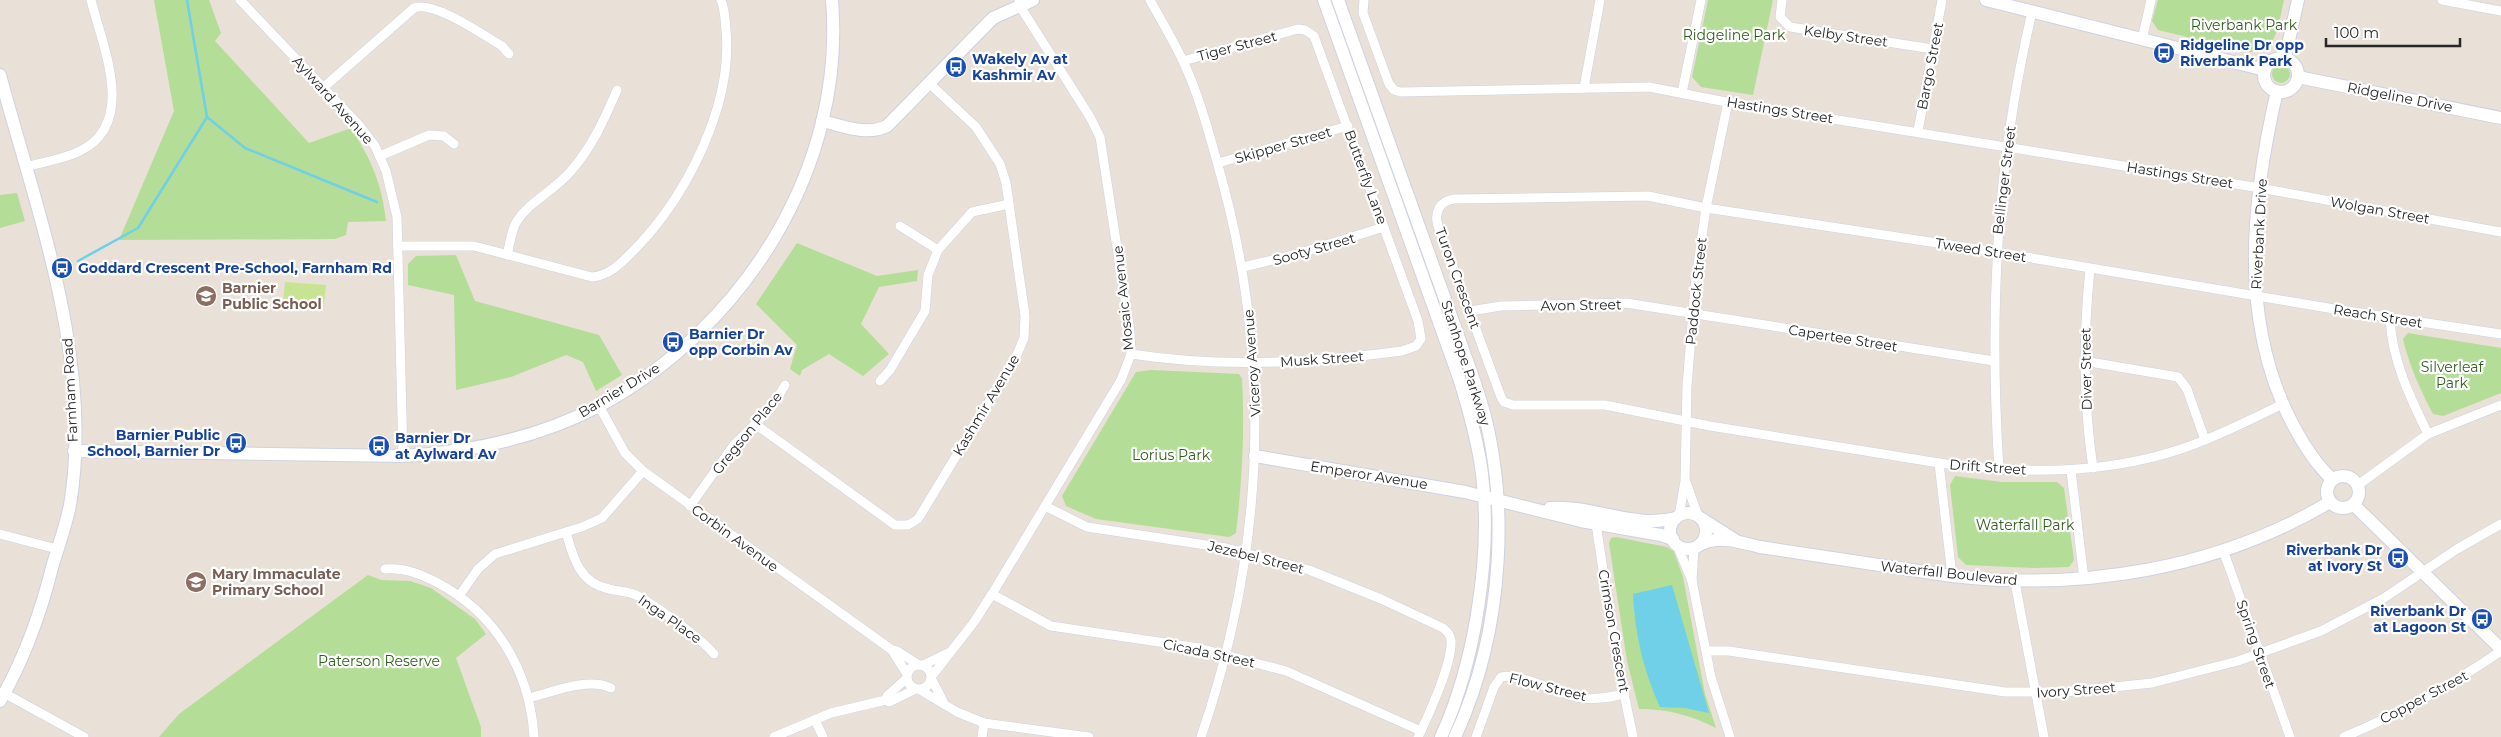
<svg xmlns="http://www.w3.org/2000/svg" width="2501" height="737" font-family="Montserrat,sans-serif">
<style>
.green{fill:#b4dd97}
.pitch{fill:#c8e493}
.water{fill:#6fd0e7}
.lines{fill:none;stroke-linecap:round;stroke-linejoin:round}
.stream{stroke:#6fd0e7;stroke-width:2.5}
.street-casing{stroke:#ced2df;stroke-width:10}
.secondary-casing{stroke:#ced2df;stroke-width:14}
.street{stroke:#fff;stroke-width:9}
.secondary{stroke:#fff;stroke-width:12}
.labels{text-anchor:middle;stroke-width:4.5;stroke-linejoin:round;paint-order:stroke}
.park-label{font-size:14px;fill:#2f5e1c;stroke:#fff}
.street-label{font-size:14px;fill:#272727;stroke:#fff}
.transit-label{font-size:14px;font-weight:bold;fill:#164399;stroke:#fff;text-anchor:start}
.education-label{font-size:14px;font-weight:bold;fill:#785e54;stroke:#fff;text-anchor:start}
</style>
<rect width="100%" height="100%" fill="#e9e0d8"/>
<g class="green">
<path d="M154,0H209L221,33L215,41L309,143L351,128C371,159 382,184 386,221L348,222L346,235L335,239L119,240L174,111Z"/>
<polygon points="1708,0 1773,0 1753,95 1701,87 1692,77"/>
<path d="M2158,0H2284C2278,24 2279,51 2249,52L2158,30L2152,21Z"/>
<circle cx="2281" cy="74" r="9"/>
<polygon points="17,193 25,221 0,228 0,195"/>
<polygon points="797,243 877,276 918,270 917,281 879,287 861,324 889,354 863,376 829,354 802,370 800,376 790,369 797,345 756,304"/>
<polygon points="456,255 475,301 599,335 622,375 596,391 583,362 566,355 511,377 456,390 454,295 408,285 408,264 416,256"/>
<path d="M2408,333L2501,348V393L2443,416L2433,414C2420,389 2409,365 2403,339Z"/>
<path d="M1151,370L1239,374L1242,379C1245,430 1242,481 1236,533L1229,537L1096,519L1066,506L1062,496L1136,372Z"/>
<polygon points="1955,476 2002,482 2057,482 2064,488 2074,560 2069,567 2035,568 1966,565 1958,557 1950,485"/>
<path d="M1616,537L1667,547L1674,552L1683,577L1705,694L1716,728C1690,715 1668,709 1639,709L1627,661L1609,543L1611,538Z"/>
<polygon points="368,575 381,580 410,581 431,588 475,619 486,634 456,658 481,727 481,737 159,737 179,714"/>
</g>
<polygon class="pitch" points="285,282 326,285 324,304 283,301"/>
<path class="water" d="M1672,585L1709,713L1685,708L1660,707C1643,670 1635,634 1633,594Z"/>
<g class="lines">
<g class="stream">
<polyline points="187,0 207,117 245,148 377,202"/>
<polyline points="78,261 138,228 207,117"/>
</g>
<g class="street-casing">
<g id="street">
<polyline points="240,0 359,125 375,146 386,171 397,217 403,456"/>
<path d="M1150,0C1161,20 1173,40 1183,61C1199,95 1209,133 1219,169C1273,360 1265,550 1201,737"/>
<polyline points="1364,0 1363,13 1389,84 1394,90 1400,92 1649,87 1721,101 2260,188 2501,232"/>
<polyline points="1782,0 1780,17 1790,27 1933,49"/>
<polyline points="2442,0 2501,11"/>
<polyline points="2142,40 2151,0"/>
<path d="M324,87L414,8C433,0 483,35 502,46L509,54"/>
<polyline points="1584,88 1600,0"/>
<polyline points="1682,93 1701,0"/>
<polyline points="1918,131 1942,0"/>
<polyline points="380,156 429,135 444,136 454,144"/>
<polyline points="1218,163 1348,126"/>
<path d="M25,167C43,162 64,159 80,151C138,123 102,45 91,0"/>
<polyline points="900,226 938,250"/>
<path d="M398,246H474L592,277C612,275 624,260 638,246C688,193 733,104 726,30C725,20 725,9 721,0"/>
<path d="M507,255C510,244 511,230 517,221C530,201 555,190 571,171C592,147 604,120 617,90"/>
<polyline points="1243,267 1294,255 1384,227"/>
<path d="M2090,269C2083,336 2083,401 2093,468"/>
<polyline points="1470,311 1501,306 1626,303 1994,361"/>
<path d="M2390,318C2392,361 2410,397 2428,434"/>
<path d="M1131,354C1222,368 1311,363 1402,351L1416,346L1421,339L1418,321L1314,36L1305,30L1298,29L1183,61"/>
<polyline points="2084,361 2178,377 2187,389 2205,440"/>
<polyline points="880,381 890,370 925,311 928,275 938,250 972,212 1009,204"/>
<path d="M2283,404C2249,420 2217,437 2181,449C2103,475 2020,474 1939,463L1710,426L1605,405H1513L1504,402L1501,397L1438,226C1434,213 1439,201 1454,199L1648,196L1706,208L1996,252L2340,310L2501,334"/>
<polyline points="599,406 625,453 643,471 892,650 897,651 919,665"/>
<polyline points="755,424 895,525 908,525 918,519 1016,357 1024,338 1025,316 1006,183 1000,164 976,127 930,84"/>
<polyline points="1939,463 1952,576"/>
<path d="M1999,469C1989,313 1996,165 2032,12"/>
<polyline points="2071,471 2084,579"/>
<polyline points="1686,482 1698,516"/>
<polyline points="2358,485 2428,434 2501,405"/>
<polyline points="690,506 733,446 772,407 785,385"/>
<path d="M1045,506L1087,527L1226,548L1309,570L1381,599L1443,628C1447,631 1450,634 1451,640C1453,662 1428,717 1418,737"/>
<polyline points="1679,516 1685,481 1687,386 1695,286 1706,208 1728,102"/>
<polyline points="1596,524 1616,655 1633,737"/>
<path d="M566,532C573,557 579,583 609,589C619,592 629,591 638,596C657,607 701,638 714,654"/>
<polyline points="0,534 57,549"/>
<polyline points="1677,545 1692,581 1711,677 1730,737"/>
<polyline points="2223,550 2290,737"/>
<path d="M385,569C403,567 420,574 436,582C496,613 530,671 534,737"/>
<polyline points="1692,581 1694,548"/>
<polyline points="2015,582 2044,737"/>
<polyline points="992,594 1051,626 1199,648 1286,671 1421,731"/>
<polyline points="459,596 478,569 495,554 582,527 602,518 643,471"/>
<polyline points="892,650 907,674"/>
<polyline points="1707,651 1729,651 2005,692 2066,692 2152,683 2238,661 2321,631 2384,598 2457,549 2501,524"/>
<circle cx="919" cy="677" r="12"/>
<polyline points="923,665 948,653"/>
<polyline points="932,676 974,622 992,594 1121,380 1131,354 1130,332 1100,137 1090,117 1023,11 1019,0"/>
<polyline points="932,680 943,701"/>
<polyline points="920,690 957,712 984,723 1089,737"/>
<polyline points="4,693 84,737"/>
<path d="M529,698C553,692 587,677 611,688"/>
<polyline points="886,700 887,696 907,678"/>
<polyline points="815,720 823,737"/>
<polyline points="774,737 831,713 886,700 889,702 916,689"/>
<polyline points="982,737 984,723"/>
<path d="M1476,737L1494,687L1501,677C1519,672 1561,695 1582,698C1597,700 1611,697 1624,694"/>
<path d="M2344,737C2399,714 2451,685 2501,651"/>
</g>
</g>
<g class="secondary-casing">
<g id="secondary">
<path d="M1324,0L1459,378C1469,410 1478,441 1482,474C1492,555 1475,663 1441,737"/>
<path d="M1338,0L1475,383C1513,493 1504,631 1455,737"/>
<polyline points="1986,0 2265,70"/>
<polyline points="2285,58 2298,0"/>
<circle cx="2281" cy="75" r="17"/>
<path d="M0,75C37,212 94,362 70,505C66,525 59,545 53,564C41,612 25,658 0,701"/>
<polyline points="2298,77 2501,118"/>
<path d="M2277,91C2252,198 2239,316 2289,417C2300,439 2314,463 2332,479"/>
<path d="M822,121C844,126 866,136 887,126L993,18L1033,0"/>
<path d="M74,451L403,456C471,452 538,438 599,406C744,328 846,167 832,0"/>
<polyline points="1255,456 1465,492 1581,521 1661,535 1673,539"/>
<circle cx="2343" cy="492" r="16"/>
<polyline points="2354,505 2501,649"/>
<path d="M1550,508C1593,505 1634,529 1676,518"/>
<circle cx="1688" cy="531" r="18"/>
<polyline points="1702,519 1735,540"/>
<path d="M1701,544C1720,535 1740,542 1760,547L1952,576C2082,591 2217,569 2330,502"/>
</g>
</g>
<use href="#street" class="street"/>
<use href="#secondary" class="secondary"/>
</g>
<defs>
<g id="bus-disc" transform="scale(1.125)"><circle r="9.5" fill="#1a4fb4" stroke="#fff"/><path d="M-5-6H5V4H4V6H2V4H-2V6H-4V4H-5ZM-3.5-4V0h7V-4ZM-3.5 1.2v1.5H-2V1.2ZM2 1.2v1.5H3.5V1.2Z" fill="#fff"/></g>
<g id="school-disc" transform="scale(1.125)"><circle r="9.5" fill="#8d6e63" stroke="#fff"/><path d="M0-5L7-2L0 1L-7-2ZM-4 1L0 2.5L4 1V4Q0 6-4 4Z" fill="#fff"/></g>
</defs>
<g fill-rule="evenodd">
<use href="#bus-disc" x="2164" y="53"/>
<use href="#bus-disc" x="956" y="67"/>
<use href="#bus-disc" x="62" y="268"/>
<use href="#school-disc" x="206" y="296"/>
<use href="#bus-disc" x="673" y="342"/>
<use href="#bus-disc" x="236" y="443"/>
<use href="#bus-disc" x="379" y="446"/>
<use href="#bus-disc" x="2398" y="558"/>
<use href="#school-disc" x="196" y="582"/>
<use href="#bus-disc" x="2482" y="619"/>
</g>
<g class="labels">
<g class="park-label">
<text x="2244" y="30">Riverbank Park</text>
<text x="1734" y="40">Ridgeline Park</text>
<text x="2452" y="372">Silverleaf<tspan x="2452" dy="16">Park</tspan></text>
<text x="1171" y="460">Lorius Park</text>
<text x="2025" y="530">Waterfall Park</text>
<text x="379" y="666">Paterson Reserve</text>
</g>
<g class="street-label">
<text transform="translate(1846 36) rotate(8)" y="5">Kelby Street</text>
<text transform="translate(1237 46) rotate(-15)" y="5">Tiger Street</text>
<text transform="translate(1930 66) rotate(-79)" y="5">Bargo Street</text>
<text transform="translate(2400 97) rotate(11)" y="5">Ridgeline Drive</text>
<text transform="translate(333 100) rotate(48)" y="5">Aylward Avenue</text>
<text transform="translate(1780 110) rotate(9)" y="5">Hastings Street</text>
<text transform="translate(1283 145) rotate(-16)" y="5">Skipper Street</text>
<text transform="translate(2180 175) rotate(9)" y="5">Hastings Street</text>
<text transform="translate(1366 177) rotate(70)" y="5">Butterfly Lane</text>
<text transform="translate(2004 180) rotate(-83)" y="5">Bellinger Street</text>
<text transform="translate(2380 210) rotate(10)" y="5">Wolgan Street</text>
<text transform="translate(2259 234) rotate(-87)" y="5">Riverbank Drive</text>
<text transform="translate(1314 249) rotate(-16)" y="5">Sooty Street</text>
<text transform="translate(1981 250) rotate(9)" y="5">Tweed Street</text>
<text transform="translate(1458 278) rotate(70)" y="5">Turon Crescent</text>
<text transform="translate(1696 291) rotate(-84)" y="5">Paddock Street</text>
<text transform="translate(1123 298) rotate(-96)" y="5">Mosaic Avenue</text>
<text transform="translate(1581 305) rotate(-1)" y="5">Avon Street</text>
<text transform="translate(2378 316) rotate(9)" y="5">Reach Street</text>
<text transform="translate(1843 338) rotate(9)" y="5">Capertee Street</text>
<text transform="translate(1322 359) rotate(-4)" y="5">Musk Street</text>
<text transform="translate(1252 363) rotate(-94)" y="5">Viceroy Avenue</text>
<text transform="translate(1466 363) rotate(72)" y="5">Stanhope Parkway</text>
<text transform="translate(2086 369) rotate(-91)" y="5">Diver Street</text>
<text transform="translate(70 390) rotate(-93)" y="5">Farnham Road</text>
<text transform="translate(619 390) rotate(-31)" y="5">Barnier Drive</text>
<text transform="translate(986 405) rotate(-59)" y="5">Kashmir Avenue</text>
<text transform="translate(747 433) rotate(-51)" y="5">Gregson Place</text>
<text transform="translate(1988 467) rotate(4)" y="5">Drift Street</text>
<text transform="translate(1369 475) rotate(9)" y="5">Emperor Avenue</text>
<text transform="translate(735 538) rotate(36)" y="5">Corbin Avenue</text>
<text transform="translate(1256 557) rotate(14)" y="5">Jezebel Street</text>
<text transform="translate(1949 573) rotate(6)" y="5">Waterfall Boulevard</text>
<text transform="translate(670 619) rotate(35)" y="5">Inga Place</text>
<text transform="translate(1614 631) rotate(80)" y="5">Crimson Crescent</text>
<text transform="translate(2256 644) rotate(71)" y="5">Spring Street</text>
<text transform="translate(1209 653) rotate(12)" y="5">Cicada Street</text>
<text transform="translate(1548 687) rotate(14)" y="5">Flow Street</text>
<text transform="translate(2076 690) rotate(-4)" y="5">Ivory Street</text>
<text transform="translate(2424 697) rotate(-28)" y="5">Copper Street</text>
</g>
<g class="transit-label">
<text x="2180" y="50">Ridgeline Dr opp<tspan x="2180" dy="16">Riverbank Park</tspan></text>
<text x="972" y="64">Wakely Av at<tspan x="972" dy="16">Kashmir Av</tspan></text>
<text x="78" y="273">Goddard Crescent Pre-School, Farnham Rd</text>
<text x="689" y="339">Barnier Dr<tspan x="689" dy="16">opp Corbin Av</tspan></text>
<text x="220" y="440" text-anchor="end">Barnier Public<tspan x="220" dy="16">School, Barnier Dr</tspan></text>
<text x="395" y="443">Barnier Dr<tspan x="395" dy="16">at Aylward Av</tspan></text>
<text x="2382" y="555" text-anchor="end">Riverbank Dr<tspan x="2382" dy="16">at Ivory St</tspan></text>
<text x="2466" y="616" text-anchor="end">Riverbank Dr<tspan x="2466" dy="16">at Lagoon St</tspan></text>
</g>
<g class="education-label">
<text x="222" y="293">Barnier<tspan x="222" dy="16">Public School</tspan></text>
<text x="212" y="579">Mary Immaculate<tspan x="212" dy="16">Primary School</tspan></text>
</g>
</g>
<path d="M2326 38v8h134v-8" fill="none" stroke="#272727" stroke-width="2.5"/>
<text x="2334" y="38" font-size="15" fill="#272727" stroke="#ffffff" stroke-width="4" paint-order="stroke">100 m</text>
</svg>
